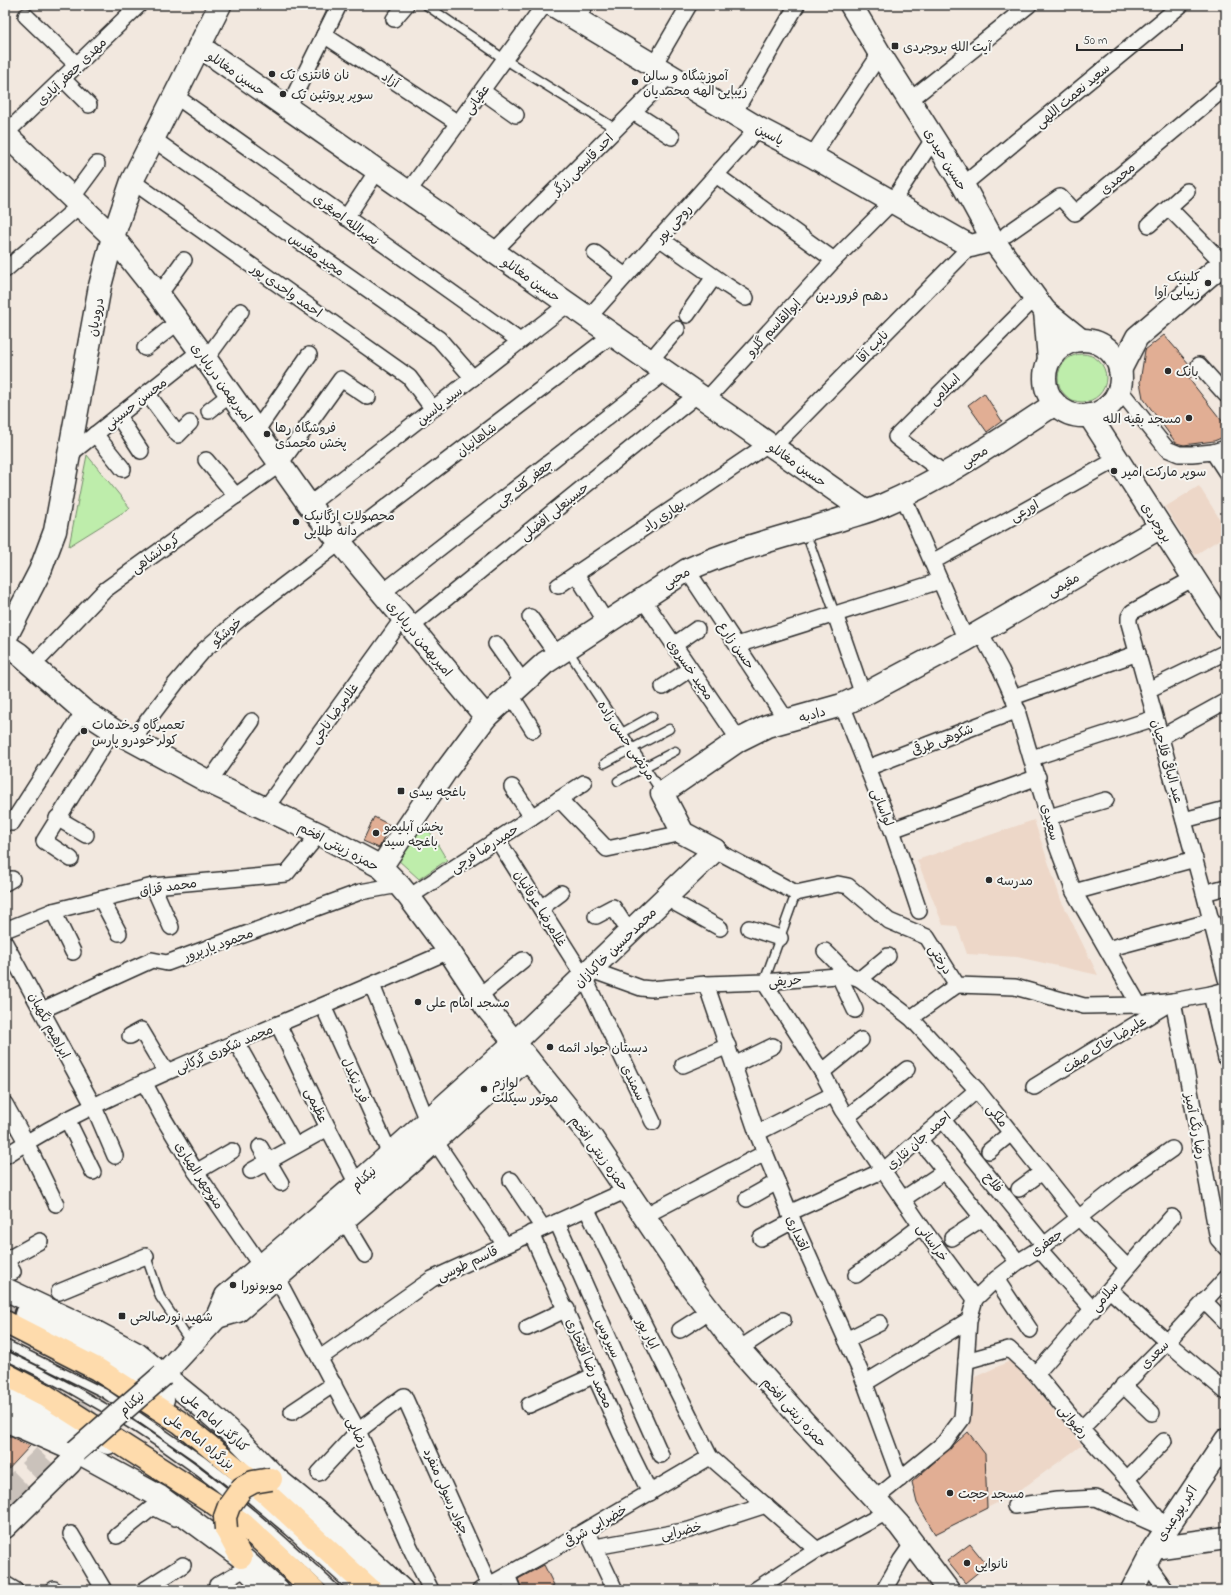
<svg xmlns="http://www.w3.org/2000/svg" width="1231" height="1595" font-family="'Indie Flower','Playpen Sans Arabic',sans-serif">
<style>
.built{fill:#edd7c8}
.green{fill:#beedab;stroke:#748c6b}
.building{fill:#e1ae94;stroke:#2b2b2b}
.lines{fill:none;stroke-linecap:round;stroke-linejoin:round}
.primary-tunnel{stroke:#cac2bb;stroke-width:22;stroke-dasharray:22 11;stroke-linecap:butt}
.lane-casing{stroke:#2b2b2b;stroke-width:11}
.street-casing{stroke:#2b2b2b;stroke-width:18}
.secondary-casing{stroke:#2b2b2b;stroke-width:25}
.highway-casing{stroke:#2b2b2b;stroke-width:25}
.lane{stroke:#f6f6f2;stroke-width:8}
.street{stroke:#f6f6f2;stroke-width:15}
.secondary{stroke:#f6f6f2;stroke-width:22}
.highway{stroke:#fedbac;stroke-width:22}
.secondary-bridge-casing{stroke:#2b2b2b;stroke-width:25;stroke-linecap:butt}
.highway-bridge-casing{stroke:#2b2b2b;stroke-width:25;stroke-linecap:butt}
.secondary-bridge{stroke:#f6f6f2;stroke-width:22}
.highway-bridge{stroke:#fedbac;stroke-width:22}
.poi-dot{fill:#2b2b2b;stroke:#f6f6f2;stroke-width:1.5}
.labels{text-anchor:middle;stroke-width:4;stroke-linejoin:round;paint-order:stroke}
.poi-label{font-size:13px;fill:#2b2b2b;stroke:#f6f6f2;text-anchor:start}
.street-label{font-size:13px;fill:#2b2b2b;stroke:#f6f6f2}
.neighbourhood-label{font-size:14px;fill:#2b2b2b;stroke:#f6f6f2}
</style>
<rect width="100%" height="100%" fill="#f2e8df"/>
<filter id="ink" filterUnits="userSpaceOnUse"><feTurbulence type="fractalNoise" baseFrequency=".025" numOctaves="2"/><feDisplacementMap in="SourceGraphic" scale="8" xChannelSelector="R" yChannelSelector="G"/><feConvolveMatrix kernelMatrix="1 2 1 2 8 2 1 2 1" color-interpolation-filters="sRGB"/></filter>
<g filter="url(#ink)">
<g class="built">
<polygon points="1199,486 1226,529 1226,535 1195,555 1165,507"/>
<polygon points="1034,820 1061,900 1098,975 1017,957 967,954 957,926 943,925 917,860"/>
<polygon points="1012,1360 1082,1445 1015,1494 987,1508 968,1432 975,1377"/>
</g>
<g class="green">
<circle cx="1082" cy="378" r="24"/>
<polygon points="87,455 130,508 69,546"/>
<polygon points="424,822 447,860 419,879 397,859"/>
</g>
<g class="building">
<polygon points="1164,335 1190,365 1195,374 1189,379 1226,426 1226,436 1214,441 1184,445 1176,443 1143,398 1140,382 1145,350"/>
<polygon points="984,393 1002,421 987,432 968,405"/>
<polygon points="374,817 390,825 379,848 363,841"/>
<polygon points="968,1432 985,1454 987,1508 935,1534 917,1503 912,1482"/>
<polygon points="5,1434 30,1446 5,1473"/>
<polygon points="970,1544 987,1565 965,1583 947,1561"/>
<polygon points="544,1565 554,1585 545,1590 522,1590 518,1579"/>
</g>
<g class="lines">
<g class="primary-tunnel">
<polyline points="5,1304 44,1322"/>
<polyline points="5,1494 40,1460 79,1418 99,1392 106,1377 105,1360 102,1358"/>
</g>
<g class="lane-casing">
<g id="lane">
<polyline points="426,5 504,59 616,129"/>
<polyline points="810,544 835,614"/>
<polyline points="567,649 662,793"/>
<polyline points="622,733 652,716"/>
<polyline points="605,763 669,729"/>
<polyline points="618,781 675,751"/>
<polyline points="764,982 796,893"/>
<polyline points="146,1256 160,1297 191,1343"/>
<polyline points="5,1344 104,1393 201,1460 250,1498 289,1531 354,1590"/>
<path d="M5,1355C89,1395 172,1446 243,1507C275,1533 306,1562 336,1590"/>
</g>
</g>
<g class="street-casing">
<g id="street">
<polyline points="26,16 77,65"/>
<polyline points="394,19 406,5"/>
<polyline points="577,19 585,5"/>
<polyline points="324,35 458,123"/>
<polyline points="654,65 689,5"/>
<polyline points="63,79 89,105"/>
<polyline points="482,91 516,115"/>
<polyline points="174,95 520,341"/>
<polyline points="910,100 1029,5"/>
<polyline points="288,108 339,5"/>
<polyline points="633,112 672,137"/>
<polyline points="734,113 797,5"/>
<polyline points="5,134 139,5"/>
<polyline points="153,139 439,339 473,378"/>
<polyline points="812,156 880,54"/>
<polyline points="716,175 834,260"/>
<polyline points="132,181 409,377 433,409"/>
<polyline points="963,185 1181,5"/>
<polyline points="408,192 544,5"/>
<polyline points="72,198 97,164"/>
<polyline points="1169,208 1223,263"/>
<polyline points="346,218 377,171"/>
<polyline points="1149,225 1187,191"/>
<polyline points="1007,234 1060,197 1075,213 1226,87"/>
<polyline points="659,238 726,285 746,298"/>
<polyline points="493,252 670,75"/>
<polyline points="595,253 625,276"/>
<polyline points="5,270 80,205"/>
<polyline points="159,295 184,260"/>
<polyline points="687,315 714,277"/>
<polyline points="588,318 758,128"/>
<polyline points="145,348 178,322"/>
<polyline points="206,359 241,311"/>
<polyline points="650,361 677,329"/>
<polyline points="1199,365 1226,395"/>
<polyline points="1119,389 1167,449 1179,454 1192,454 1213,452 1226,448"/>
<polyline points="147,393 178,435 190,423"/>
<polyline points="706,400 834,260 892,202 934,138"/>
<polyline points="209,411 231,394"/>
<polyline points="118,416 141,451"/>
<polyline points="257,430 309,355"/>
<polyline points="95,434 123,469"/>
<polyline points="773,447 971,246"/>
<polyline points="1213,452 1226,472"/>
<polyline points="69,455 200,351"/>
<polyline points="206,460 236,496"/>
<polyline points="945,474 896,437 1035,298"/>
<polyline points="903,496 966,640"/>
<polyline points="309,505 568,304"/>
<polyline points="932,562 1117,459"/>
<polyline points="687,570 787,721"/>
<polyline points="576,574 606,622"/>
<polyline points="1194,578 1132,612 1129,617 1129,623 1204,893 1226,979"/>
<polyline points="558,586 768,444"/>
<polyline points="382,593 665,372"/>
<polyline points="642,598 739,740"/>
<polyline points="835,614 863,695"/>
<polyline points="530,617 557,655"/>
<polyline points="411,627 698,394"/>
<polyline points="980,632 1001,670 1013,697 1057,846 1074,892 1139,1005"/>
<polyline points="496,644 523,682"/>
<polyline points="674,645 697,629"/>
<polyline points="737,645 940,581"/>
<polyline points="42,656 105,590 280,464 341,379 368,397"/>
<polyline points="663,687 690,669"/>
<polyline points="1148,690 1226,652"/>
<polyline points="511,695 533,730"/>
<polyline points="1013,697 1138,653"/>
<polyline points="842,705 892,830 919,911"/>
<polyline points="1161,737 1226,701"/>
<polyline points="132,741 176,683 204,650 242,617 612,335"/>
<polyline points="1032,758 1155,718"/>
<polyline points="867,768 1018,710"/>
<polyline points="209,782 252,721"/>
<polyline points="512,787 532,817"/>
<polyline points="559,799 607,849 683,833"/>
<polyline points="265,809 403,618"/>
<polyline points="1049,817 1106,800"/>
<polyline points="57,818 86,835"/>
<polyline points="1184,820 1226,809"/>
<polyline points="12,823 84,711"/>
<polyline points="892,830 1038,777"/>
<polyline points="497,839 584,977 653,1122"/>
<polyline points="715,850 796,893 838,884 848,886 889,921 927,937 957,985 1015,987 1084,1006 1139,1005 1173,1001 1211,994 1226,990"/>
<polyline points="71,859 44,841 113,730"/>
<polyline points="5,883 12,879"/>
<polyline points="153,886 171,927"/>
<polyline points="1074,892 1195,859"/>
<polyline points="1204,893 1226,887"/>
<polyline points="409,897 584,783"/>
<polyline points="666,898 720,928"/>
<polyline points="101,899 119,933"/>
<polyline points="541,908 561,893"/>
<polyline points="53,911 73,952"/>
<polyline points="596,916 613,907 630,933"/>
<polyline points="749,928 780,938"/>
<polyline points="5,930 53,911 153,886 286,874 319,834"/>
<polyline points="5,943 94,1107 115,1156"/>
<polyline points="1107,949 1212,921"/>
<polyline points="825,951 849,975"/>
<polyline points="591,970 641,988 651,989 706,984 764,982 849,975 860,979 911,1018 977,1090 1079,1218 1127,1267"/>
<polyline points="839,976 855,1010"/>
<polyline points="860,979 888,956"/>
<polyline points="764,982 822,1072 842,1110 921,1226 975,1299"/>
<polyline points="706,984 757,1133 793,1221 861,1373 900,1479"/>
<polyline points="372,985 427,1121"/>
<polyline points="1211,994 1226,1059"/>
<polyline points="479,996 523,960"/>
<polyline points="323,1006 390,1154"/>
<polyline points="42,1010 152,960 167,963 360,892 399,885"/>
<polyline points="911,1018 957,985"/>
<polyline points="278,1024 328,1128 357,1184"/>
<polyline points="130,1036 141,1030 166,1072"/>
<polyline points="236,1042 295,1146"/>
<polyline points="683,1065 728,1046"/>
<polyline points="734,1065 773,1046"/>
<polyline points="822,1072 861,1040"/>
<polyline points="144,1082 161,1114 196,1172 261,1266"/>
<polyline points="1034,1087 1173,1001 1218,1239 1226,1248"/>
<polyline points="5,1104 26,1142 56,1204"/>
<polyline points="847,1117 907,1069"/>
<polyline points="67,1119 93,1172"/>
<polyline points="942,1119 1044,1245"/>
<polyline points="757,1133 834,1094"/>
<polyline points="919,1139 1018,1262"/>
<polyline points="435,1141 505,1245"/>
<polyline points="260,1147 281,1183"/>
<polyline points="989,1151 1011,1133"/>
<path d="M5,1156C66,1116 133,1087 199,1058C282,1022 366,988 449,951"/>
<polyline points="251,1171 328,1128"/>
<polyline points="196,1172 232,1151"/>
<polyline points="511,1180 543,1228"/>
<polyline points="1019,1189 1042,1172"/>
<polyline points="747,1199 777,1182"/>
<polyline points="903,1199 945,1171"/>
<polyline points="586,1208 710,1457 817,1550"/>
<polyline points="789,1213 884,1170 977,1090"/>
<polyline points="644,1216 765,1153"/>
<polyline points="344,1220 365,1255"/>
<polyline points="557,1222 661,1455"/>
<polyline points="531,1233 621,1434 650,1493"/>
<polyline points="761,1238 793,1221"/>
<polyline points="952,1238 983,1218"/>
<polyline points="1039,1249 1093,1310"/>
<polyline points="5,1258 13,1272"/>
<polyline points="6,1260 40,1241"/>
<polyline points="856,1275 921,1226"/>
<polyline points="277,1278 358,1431 409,1545 431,1590"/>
<polyline points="996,1279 1030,1330"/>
<polyline points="1110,1290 1167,1342 1226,1392"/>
<polyline points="59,1292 146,1256"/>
<polyline points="975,1299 996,1279 1018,1262 1039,1249 1119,1186 1172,1149"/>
<polyline points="1204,1301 1225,1322"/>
<polyline points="527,1328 567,1309"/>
<polyline points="680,1330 710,1311"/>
<polyline points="846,1340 880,1323"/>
<polyline points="739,1349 783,1320"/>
<polyline points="320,1358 432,1279 627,1190"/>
<polyline points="966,1361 1009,1349 1036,1374 1081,1429 1127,1479 1166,1529"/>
<path d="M1036,1374C1082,1322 1126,1269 1172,1217"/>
<polyline points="865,1383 969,1320"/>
<polyline points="1123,1385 1152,1413"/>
<polyline points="529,1405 595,1375"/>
<polyline points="292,1412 334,1384"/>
<polyline points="1081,1429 1167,1342 1226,1278"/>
<polyline points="319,1473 358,1431 404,1396 489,1585"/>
<polyline points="1127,1479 1164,1441"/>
<polyline points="875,1499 944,1443 962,1419 969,1320 975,1299"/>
<polyline points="1015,1506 1057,1500 1096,1498 1163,1528"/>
<polyline points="71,1534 104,1590"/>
<polyline points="117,1536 153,1507 175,1518"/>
<polyline points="591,1539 615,1590"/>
<polyline points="595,1547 689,1530 766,1505"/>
<polyline points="1146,1562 1166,1590"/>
<polyline points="507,1575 513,1590"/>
<polyline points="5,1584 15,1590"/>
<polyline points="217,1585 243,1570 255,1582"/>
<polyline points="53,1590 54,1589"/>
<polyline points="144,1590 183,1565"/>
<polyline points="480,1590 552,1550 710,1457"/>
<polyline points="755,1590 817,1550 887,1512"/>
<polyline points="884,1590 901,1560 913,1543"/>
</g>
</g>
<g class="secondary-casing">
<g id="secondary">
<polyline points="553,5 758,128 812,156 963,242 971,246 993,240"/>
<polyline points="851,5 880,54 963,185 993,240 1045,311 1081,340"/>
<polyline points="199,46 865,511"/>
<polyline points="5,134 113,237 159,295 200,351 309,505 486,717"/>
<polyline points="1045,311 1049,360"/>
<circle cx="1083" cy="378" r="38"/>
<polyline points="1120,370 1137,337 1226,261"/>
<polyline points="1089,415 1226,628"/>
<polyline points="5,639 40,571 55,531 100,286 113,237 132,181 220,5"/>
<polyline points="5,648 10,648 19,654 84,711 113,730 209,782 319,834 381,867 399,885 409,897 449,951 486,1007 591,1137 693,1289 739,1349 805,1423 899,1525 948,1590"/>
<path d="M381,867L445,772L486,717L545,663L687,570C738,547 792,535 845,518C858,514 871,511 883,505C944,479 999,440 1055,404"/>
<polyline points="5,1289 92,1330 137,1354 200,1405 235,1436 278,1480 323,1517 402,1590"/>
<polyline points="26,1314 112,1361 163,1399"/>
<polyline points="217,1317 238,1311 417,1157 527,1058"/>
<polyline points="163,1375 217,1317 226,1296 357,1184 514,1043 715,850 683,833 662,793 739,740 767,726 842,705 863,695 966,640 1161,527"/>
<polyline points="5,1397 35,1414 108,1443"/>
<polyline points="5,1420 76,1451 160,1497 241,1557 278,1590"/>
<polyline points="5,1527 70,1463 76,1451"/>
<polyline points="1154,1548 1226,1538"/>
<polyline points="1132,1590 1154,1548 1226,1440"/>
</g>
</g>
<g class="highway-casing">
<g id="highway">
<polyline points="5,1322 97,1369 181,1423 266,1493 371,1590"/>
<polyline points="5,1374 43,1394 212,1502 243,1524 265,1544 314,1590"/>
<polyline points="226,1529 241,1557"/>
</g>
</g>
<use href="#lane" class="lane"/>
<use href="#street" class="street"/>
<use href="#secondary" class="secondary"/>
<use href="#highway" class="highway"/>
<g class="secondary-bridge-casing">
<polyline id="secondary-bridge" points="76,1451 163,1375"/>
</g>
<g class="highway-bridge-casing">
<polyline id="highway-bridge" points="226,1529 225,1517 229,1506 242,1488 253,1482 271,1479"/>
</g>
<use href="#secondary-bridge" class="secondary-bridge"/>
<use href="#highway-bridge" class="highway-bridge"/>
</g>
</g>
<g class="poi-dot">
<rect x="891" y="42" width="8" height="8" rx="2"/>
<circle cx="272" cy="74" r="4"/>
<circle cx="635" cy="82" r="4"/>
<circle cx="283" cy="94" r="4"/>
<circle cx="1208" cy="283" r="4"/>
<circle cx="1168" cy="371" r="4"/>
<circle cx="1189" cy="418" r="4"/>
<circle cx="267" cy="434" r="4"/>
<circle cx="1114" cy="471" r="4"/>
<circle cx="296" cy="522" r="4"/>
<circle cx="84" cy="731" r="4"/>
<rect x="397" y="787" width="8" height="8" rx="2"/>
<circle cx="376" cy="833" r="4"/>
<circle cx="989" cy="880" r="4"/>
<circle cx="418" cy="1002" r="4"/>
<circle cx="550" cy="1047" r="4"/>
<circle cx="484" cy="1089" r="4"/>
<circle cx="233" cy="1285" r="4"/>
<rect x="118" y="1312" width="8" height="8" rx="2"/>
<circle cx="950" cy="1493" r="4"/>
<circle cx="967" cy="1563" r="4"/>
</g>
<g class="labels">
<g class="poi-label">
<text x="903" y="51">آیت الله بروجردی</text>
<text x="280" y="79">نان فانتزی تک</text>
<text x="643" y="80">آموزشگاه و سالن<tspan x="643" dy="15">زیبایی الهه محمدیان</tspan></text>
<text x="291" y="99">سوپر پروتئین تک</text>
<text x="1200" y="281" text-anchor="end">کلینیک<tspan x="1200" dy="15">زیبایی آوا</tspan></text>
<text x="1176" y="376">بانک</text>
<text x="1181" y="423" text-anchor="end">مسجد بقیه الله</text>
<text x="275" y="432">فروشگاه رها<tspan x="275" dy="15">پخش محمدی</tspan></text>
<text x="1122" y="476">سوپر مارکت امیر</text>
<text x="304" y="520">محصولات ارگانیک<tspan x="304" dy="15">دانه طلایی</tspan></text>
<text x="92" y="729">تعمیرگاه و خدمات<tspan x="92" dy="15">کولر خودرو پارس</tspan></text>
<text x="409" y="796">باغچه بیدی</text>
<text x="384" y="831">پخش آبلیمو<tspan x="384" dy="15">باغچه سید</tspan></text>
<text x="997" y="885">مدرسه</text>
<text x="426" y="1007">مسجد امام علی</text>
<text x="558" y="1052">دبستان جواد ائمه</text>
<text x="492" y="1087">لوازم<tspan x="492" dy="15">موتور سیکلت</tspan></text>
<text x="241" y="1290">موبونورا</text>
<text x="130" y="1321">شهید نورصالحی</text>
<text x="958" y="1498">مسجد حجت</text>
<text x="975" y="1568">نانوایی</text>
</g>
<g class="street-label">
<text transform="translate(71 71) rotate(-44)" y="5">مهدی جعفر آبادی</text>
<text transform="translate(237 73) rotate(35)" y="5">حسین مغانلو</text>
<text transform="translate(391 79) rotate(33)" y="5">آزاد</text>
<text transform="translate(1072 95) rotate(-40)" y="5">سعید نعمت اللهی</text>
<text transform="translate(476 99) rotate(-54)" y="5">عقیانی</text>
<text transform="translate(770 134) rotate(28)" y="5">یاسین</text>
<text transform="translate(946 159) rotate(59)" y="5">حسین حیدری</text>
<text transform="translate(582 164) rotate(-45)" y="5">احد قاسمی زرگر</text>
<text transform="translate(1117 178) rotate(-40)" y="5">محمدی</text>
<text transform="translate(347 219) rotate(36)" y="5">نصرالله اصغری</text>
<text transform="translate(673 223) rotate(-48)" y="5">روحی پور</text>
<text transform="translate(317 254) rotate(35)" y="5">مجید مقدس</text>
<text transform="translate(532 279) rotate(35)" y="5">حسین مغانلو</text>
<text transform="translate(287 290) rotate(35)" y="5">احمد واحدی پور</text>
<text transform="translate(95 317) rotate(-80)" y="5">درودیان</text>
<text transform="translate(773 327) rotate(-47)" y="5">ابوالقاسم گلرو</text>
<text transform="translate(872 346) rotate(-46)" y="5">نایب آقا</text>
<text transform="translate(222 382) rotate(54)" y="5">امیربهمن دریاباری</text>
<text transform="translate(944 389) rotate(-45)" y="5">اسلامی</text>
<text transform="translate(135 403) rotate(-38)" y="5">محسن حسینی</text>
<text transform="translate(439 405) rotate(-38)" y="5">سید یاسین</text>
<text transform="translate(476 439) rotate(-37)" y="5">شاهانیان</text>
<text transform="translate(974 456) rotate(-32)" y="5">محبی</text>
<text transform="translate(798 464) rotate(35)" y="5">حسین مغانلو</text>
<text transform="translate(524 482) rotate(-38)" y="5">جعفر کف چی</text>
<text transform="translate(1024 510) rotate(-29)" y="5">اورعی</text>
<text transform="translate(554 511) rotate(-39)" y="5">حسینعلی افضلی</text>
<text transform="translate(663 515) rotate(-34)" y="5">بهاری راد</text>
<text transform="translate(1157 522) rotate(57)" y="5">بروجردی</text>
<text transform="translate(155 553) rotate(-36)" y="5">کرمانشاهی</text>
<text transform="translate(676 577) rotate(-31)" y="5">محبی</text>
<text transform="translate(1063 584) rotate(-30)" y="5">مقیمی</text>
<text transform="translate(226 631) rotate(-41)" y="5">خوشگو</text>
<text transform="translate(420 638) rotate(50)" y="5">امیربهمن دریاباری</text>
<text transform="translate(737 645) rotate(56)" y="5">حسن زارع</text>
<text transform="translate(691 669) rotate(55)" y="5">مجید خسروی</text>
<text transform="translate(334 713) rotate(-54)" y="5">غلامرضا ناجی</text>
<text transform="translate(812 714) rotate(-16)" y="5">دادبه</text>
<text transform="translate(942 739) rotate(-21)" y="5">شکوهی طرقی</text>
<text transform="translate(627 740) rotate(56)" y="5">مرتضی حسن زاده</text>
<text transform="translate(1168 761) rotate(74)" y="5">عبد الباقی فلاحیان</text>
<text transform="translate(883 807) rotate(68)" y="5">لواسانی</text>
<text transform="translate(1051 822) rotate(75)" y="5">سعیدی</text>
<text transform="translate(339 846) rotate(28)" y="5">حمزه زینتی افخم</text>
<text transform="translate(484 848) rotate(-33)" y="5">حمیدرضا فرجی</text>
<text transform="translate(168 886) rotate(-8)" y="5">محمد قزاق</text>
<text transform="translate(541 908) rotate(58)" y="5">غلامرضا عرفانیان</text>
<text transform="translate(218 944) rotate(-20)" y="5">محمود یارپرور</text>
<text transform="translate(615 947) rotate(-44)" y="5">محمدحسین خاکبازان</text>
<text transform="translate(941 959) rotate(58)" y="5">درختی</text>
<text transform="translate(785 980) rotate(-5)" y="5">حریفی</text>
<text transform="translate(50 1025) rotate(62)" y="5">ابراهیم نگهبان</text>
<text transform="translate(1104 1044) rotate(-32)" y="5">علیرضا خاک صفت</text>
<text transform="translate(224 1048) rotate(-23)" y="5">محمد شکوری گرکانی</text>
<text transform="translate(356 1080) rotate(66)" y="5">فرد نیکدل</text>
<text transform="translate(634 1082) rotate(64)" y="5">سمندی</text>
<text transform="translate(317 1105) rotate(65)" y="5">عظیمی</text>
<text transform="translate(998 1115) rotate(51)" y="5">ملکی</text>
<text transform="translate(1196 1126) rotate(79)" y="5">رضا رنگ آمیز</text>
<text transform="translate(918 1140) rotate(-41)" y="5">احمد جان نثاری</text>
<text transform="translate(600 1153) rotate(54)" y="5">حمزه زینتی افخم</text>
<text transform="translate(200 1175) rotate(57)" y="5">منوچهر الهیاری</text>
<text transform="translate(363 1178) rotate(-42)" y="5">نیکنام</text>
<text transform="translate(994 1182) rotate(51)" y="5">فلاح</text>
<text transform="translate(798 1233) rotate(66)" y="5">اقتداری</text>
<text transform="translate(933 1242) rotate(54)" y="5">خراسانی</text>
<text transform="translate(1046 1242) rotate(-36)" y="5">جعفری</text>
<text transform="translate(467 1263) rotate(-25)" y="5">قاسم طوسی</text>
<text transform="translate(1104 1296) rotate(-50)" y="5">سلامی</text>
<text transform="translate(648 1333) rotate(63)" y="5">ایار پور</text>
<text transform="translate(609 1338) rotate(66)" y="5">سیروس</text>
<text transform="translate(1154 1354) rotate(-45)" y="5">سعدی</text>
<text transform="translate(590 1363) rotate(66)" y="5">محمد رضا افتخاری</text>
<text transform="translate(131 1403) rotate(-41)" y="5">نیکنام</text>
<text transform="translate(795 1412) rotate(48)" y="5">حمزه زینتی افخم</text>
<text transform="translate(216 1421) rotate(42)" y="5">کنارگذر امام علی</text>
<text transform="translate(1074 1421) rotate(50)" y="5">رضوانی</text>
<text transform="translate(358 1432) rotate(64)" y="5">رضایی</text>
<text transform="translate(200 1440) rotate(38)" y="5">بزرگراه امام علی</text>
<text transform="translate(447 1491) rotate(66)" y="5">جواد رسولی منفرد</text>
<text transform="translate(1176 1513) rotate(-57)" y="5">اکبر پورعبدی</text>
<text transform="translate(595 1525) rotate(-30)" y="5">خضرایی شرقی</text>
<text transform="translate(681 1530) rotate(-13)" y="5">خضرایی</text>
</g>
<g class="neighbourhood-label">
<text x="852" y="300">دهم فروردین</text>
</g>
</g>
<rect width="1231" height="1595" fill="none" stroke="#f6f6f2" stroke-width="20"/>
<rect x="10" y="10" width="1211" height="1575" fill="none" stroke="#2b2b2b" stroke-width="1.5" filter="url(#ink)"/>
<path d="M1077 44v6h105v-6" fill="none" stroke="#2b2b2b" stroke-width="2"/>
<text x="1083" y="44" font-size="12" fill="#2b2b2b" stroke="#f6f6f2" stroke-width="3" paint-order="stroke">50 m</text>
</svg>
